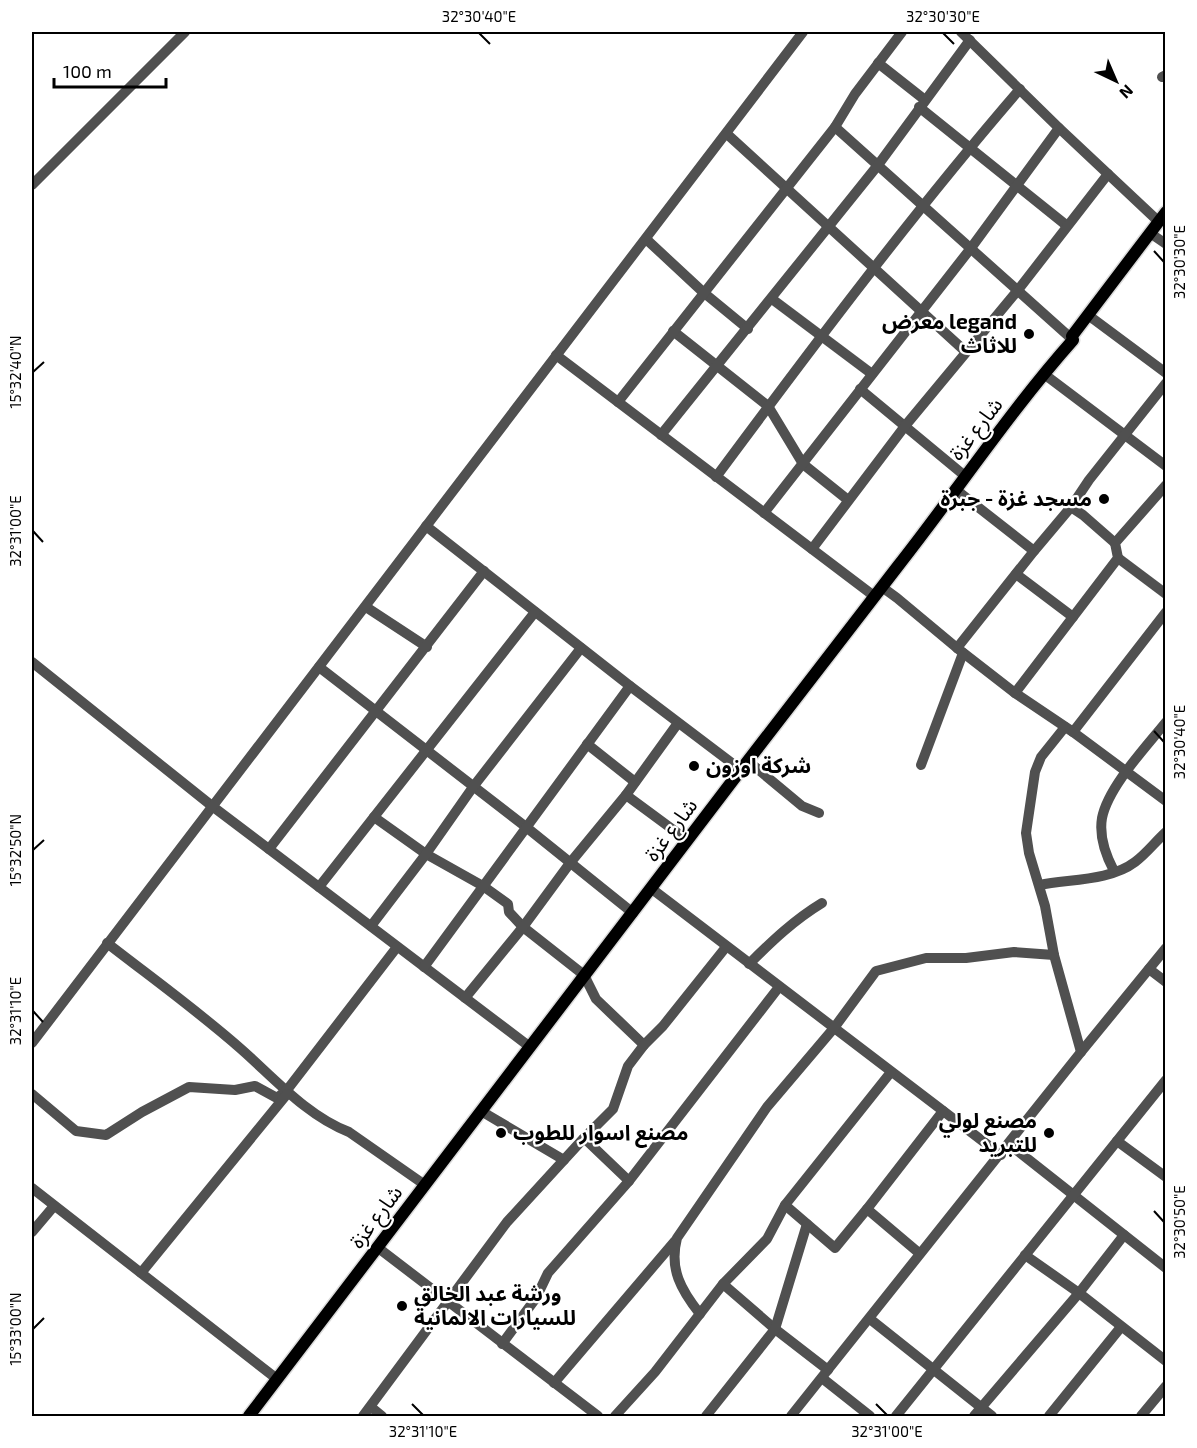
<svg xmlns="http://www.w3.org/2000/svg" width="1197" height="1448" font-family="'Exo 2','Noto Sans Arabic',sans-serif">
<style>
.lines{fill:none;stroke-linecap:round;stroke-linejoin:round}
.major-casing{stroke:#dbdbdb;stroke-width:15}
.minor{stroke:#505050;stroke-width:10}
.major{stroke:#000;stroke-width:12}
.ticks{fill:none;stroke:#000;stroke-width:2}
.poi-dot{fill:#000;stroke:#fff;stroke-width:2}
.labels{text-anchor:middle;stroke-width:4.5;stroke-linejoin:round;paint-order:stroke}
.poi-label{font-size:21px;font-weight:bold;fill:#000;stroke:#fff;text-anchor:end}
.street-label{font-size:21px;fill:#000;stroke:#fff}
.neatline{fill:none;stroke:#000;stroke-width:2}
.ticks-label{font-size:15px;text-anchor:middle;fill:#000}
</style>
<rect width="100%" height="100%" fill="#fff"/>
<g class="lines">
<g class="major-casing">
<path id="major" d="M249,1416C411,1200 576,986 740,771C793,702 846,634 898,566C957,491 1010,411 1073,340L1072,336L1166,212"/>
</g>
<g class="minor">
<polyline points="961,32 1059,128 1158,221"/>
<polyline points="878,63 925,100"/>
<polyline points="1162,77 1166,75"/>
<polyline points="919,107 1066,225"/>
<polyline points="835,127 1073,340"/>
<polyline points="727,134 966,352"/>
<polyline points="32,185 185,32"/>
<polyline points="1150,233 1166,244"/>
<polyline points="646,239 703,292 748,329"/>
<polyline points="772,299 872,374"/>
<polyline points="1088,315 1166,373"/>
<polyline points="673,331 768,406 803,464 848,500"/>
<polyline points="556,355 874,596"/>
<polyline points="1044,374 1166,466"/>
<polyline points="860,389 965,476"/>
<polyline points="618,402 835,127 855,94 902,32"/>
<polyline points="661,435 878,165 970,40"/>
<path d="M716,477C814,345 913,213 1020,89"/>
<polyline points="955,489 1034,551"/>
<polyline points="1071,507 1083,515 1115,543"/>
<polyline points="764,513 971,248 1059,128"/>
<polyline points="426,526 630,686 741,770"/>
<polyline points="812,549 905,426 1018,290 1108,174"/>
<polyline points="1118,558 1166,594"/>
<polyline points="1016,574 1073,617"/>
<polyline points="882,587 897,598 957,648 1015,693 1073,732 1166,801"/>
<polyline points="366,607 427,647"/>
<polyline points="957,648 1034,551 1071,507 1089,480 1166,383"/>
<polyline points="32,662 212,806 530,1047"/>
<polyline points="319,667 526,827 633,913"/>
<polyline points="1015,693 1118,558 1115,543 1166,485"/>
<polyline points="1065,727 1041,757 1035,772 1026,833 1029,853 1045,906 1054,955 1081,1052"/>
<polyline points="1073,732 1166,612"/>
<polyline points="587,744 635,782"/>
<polyline points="748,761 802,806 819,813"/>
<polyline points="921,765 963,653"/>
<polyline points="626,795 687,840"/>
<polyline points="374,817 426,854 483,886 508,904 509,912 523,927 584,975 596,999 644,1045"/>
<polyline points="269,849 484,571"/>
<path d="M1114,871C1106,856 1099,836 1102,818C1108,787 1146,747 1166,722"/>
<path d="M1040,885C1069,879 1110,881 1135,862C1146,854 1155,842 1166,832"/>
<polyline points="319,887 535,612"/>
<polyline points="652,889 1001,1155"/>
<polyline points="371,926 426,854 473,787 581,648"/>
<path d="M107,943C152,978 198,1011 241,1049C274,1078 307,1116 349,1132L425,1185"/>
<path d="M749,964C772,941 794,920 822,903"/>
<polyline points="424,967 630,686"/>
<polyline points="1149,969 1166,982"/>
<polyline points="465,998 523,927 570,863 626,795 678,723"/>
<polyline points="32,1043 803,32"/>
<polyline points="891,1072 785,1205 835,1248 867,1209 919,1253"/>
<polyline points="32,1094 76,1131 106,1135 142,1112 189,1087 235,1090 255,1086 277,1098 287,1090 397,947"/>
<polyline points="481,1111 564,1160"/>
<polyline points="584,1138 629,1181"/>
<polyline points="1117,1141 1166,1177"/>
<polyline points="1009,1144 1166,1268"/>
<polyline points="32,1188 277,1379"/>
<polyline points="867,1209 943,1111"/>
<polyline points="32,1232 54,1206"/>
<polyline points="377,1247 598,1416"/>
<polyline points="1025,1255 1079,1293 1166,1361"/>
<polyline points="141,1273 287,1094"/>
<polyline points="723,1284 767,1239 785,1205"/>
<path d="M700,1314C681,1290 669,1269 677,1238L767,1107L834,1028L876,971L926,958H966L1014,952L1054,955"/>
<polyline points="870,1319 992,1416"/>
<polyline points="502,1344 536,1298 548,1273 629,1181 779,987"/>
<polyline points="822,1378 870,1416"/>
<polyline points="554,1383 675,1241"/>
<polyline points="371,1407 382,1416"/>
<polyline points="363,1416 507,1222 584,1138 613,1109 628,1066 644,1045 663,1026 726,947"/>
<polyline points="615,1416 655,1372 723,1284 775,1329 828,1370"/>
<polyline points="706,1416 775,1329 807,1224"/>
<polyline points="791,1416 1081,1052 1166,948"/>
<polyline points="896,1416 1166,1080"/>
<polyline points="974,1416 1079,1293 1124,1235"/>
<polyline points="1049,1416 1121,1327"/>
<polyline points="1141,1416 1166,1386"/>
</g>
<use href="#major" class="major"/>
</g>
<path class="ticks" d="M479,33L490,44M943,33L954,44M1154,251L1164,262M33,372L44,362M33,531L43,542M1154,731L1164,742M33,850L44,840M33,1011L43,1022M1154,1211L1164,1222M33,1329L44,1318M412,1404L423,1415M876,1404L887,1415"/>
<g class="poi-dot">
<circle cx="1029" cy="334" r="6"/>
<circle cx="1104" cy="499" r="6"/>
<circle cx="694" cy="766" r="6"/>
<circle cx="501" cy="1133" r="6"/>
<circle cx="1049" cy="1133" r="6"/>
<circle cx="402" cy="1306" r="6"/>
</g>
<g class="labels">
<g class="poi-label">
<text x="1017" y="329">معرض legand<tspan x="1017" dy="24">للاثاث</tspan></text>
<text x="1092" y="506">مسجد غزة - جبرة</text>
<text x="706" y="773" text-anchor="start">شركة اوزون</text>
<text x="1037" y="1128">مصنع لولي<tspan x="1037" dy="24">للتبريد</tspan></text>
<text x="513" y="1140" text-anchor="start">مصنع اسوار للطوب</text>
<text x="414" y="1301" text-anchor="start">ورشة عبد الخالق<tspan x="414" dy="24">للسيارات الالمانية</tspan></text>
</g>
<g class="street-label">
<text transform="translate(976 429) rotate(-52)" y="7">شارع غزة</text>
<text transform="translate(671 830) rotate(-53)" y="7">شارع غزة</text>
<text transform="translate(376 1217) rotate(-53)" y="7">شارع غزة</text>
</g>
</g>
<rect width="1197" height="1448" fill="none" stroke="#ffffff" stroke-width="66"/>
<g transform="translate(1116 81) rotate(136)" stroke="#ffffff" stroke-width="4.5" paint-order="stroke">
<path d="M0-4.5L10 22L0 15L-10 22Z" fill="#000000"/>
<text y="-9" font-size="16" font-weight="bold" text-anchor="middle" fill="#000000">N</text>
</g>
<path d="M54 78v9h112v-9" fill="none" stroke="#000000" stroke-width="3"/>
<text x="63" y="78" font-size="18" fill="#000000" stroke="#ffffff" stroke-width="4.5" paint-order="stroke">100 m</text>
<rect x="33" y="33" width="1131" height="1382" class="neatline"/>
<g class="ticks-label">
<text x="479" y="22">32°30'40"E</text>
<text x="943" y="22">32°30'30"E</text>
<text transform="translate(1180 262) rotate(-90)" y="5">32°30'30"E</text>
<text transform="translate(16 372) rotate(-90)" y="5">15°32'40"N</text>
<text transform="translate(16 531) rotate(-90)" y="5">32°31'00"E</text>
<text transform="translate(1180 742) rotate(-90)" y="5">32°30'40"E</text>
<text transform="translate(16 850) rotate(-90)" y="5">15°32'50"N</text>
<text transform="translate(16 1011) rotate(-90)" y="5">32°31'10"E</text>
<text transform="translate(1180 1222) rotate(-90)" y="5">32°30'50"E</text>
<text transform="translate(16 1329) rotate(-90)" y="5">15°33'00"N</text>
<text x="423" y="1437">32°31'10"E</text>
<text x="887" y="1437">32°31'00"E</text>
</g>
</svg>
